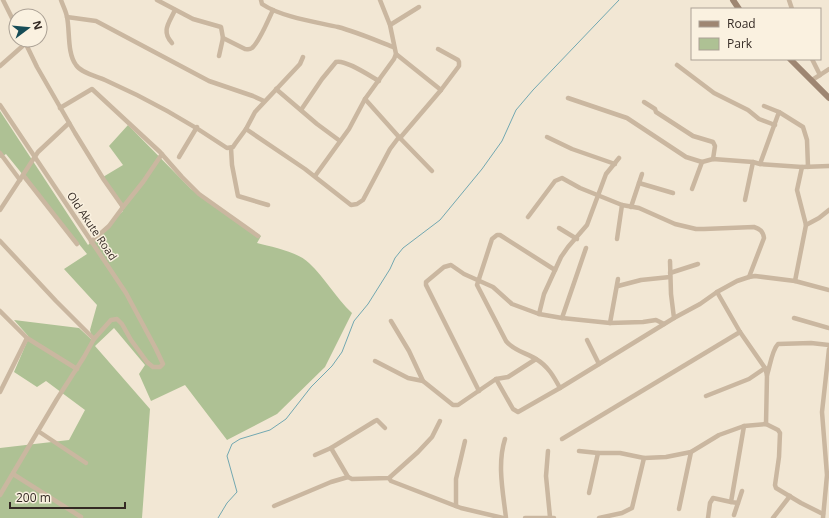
<svg xmlns="http://www.w3.org/2000/svg" width="829" height="518" font-family="'Open Sans',sans-serif">
<style>
.green{fill:#aec194}
.lines{fill:none;stroke-linecap:round;stroke-linejoin:round}
.stream{stroke:#72a8b1;stroke-width:1}
.minor{stroke:#cab7a0;stroke-width:4.5}
.secondary{stroke:#9e8672;stroke-width:6}
.labels{text-anchor:middle;stroke-width:3;stroke-linejoin:round;paint-order:stroke}
.street-label{font-size:11px;fill:#342a24;stroke:#faf1e0}
</style>
<rect width="100%" height="100%" fill="#f2e7d4"/>
<path class="green" d="M0,111L88,245L123,211L103,177L123,165L109,146L128,125L191,189L261,236L257,243C273,247 298,252 309,263C325,278 336,298 352,313L325,367L277,414L227,440L185,385L151,401L139,374L145,365L114,328L95,346L150,409L142,518H0V448L69,440L85,410L46,381L37,387L14,372L29,337L14,320L79,328L93,341L90,330L97,305L64,269L87,254L6,154L0,158Z"/>
<g class="lines">
<polyline class="stream" points="218,518 227,503 237,492 227,456 232,444 240,439 270,430 286,419 311,387 332,366 342,352 354,321 368,304 390,269 395,258 403,248 440,220 482,169 502,141 516,110 533,90 619,0"/>
<g class="minor">
<polyline points="3,0 16,26"/>
<path d="M61,0C63,6 66,11 67,17C70,31 67,53 76,65C81,73 96,76 105,80C148,99 189,122 227,148L233,147L235,144L246,129L255,112L300,64L303,57"/>
<polyline points="157,0 193,19 221,27 223,38 219,56"/>
<path d="M261,0L262,4C281,17 316,22 338,27C357,32 375,40 393,47"/>
<polyline points="789,0 792,9"/>
<polyline points="67,17 96,21 209,81 253,96 264,101"/>
<polyline points="390,25 419,7"/>
<path d="M223,38L245,49C248,49 249,50 252,48C260,41 268,20 273,10"/>
<polyline points="24,40 37,67 75,133 104,180 123,207 109,226 91,242"/>
<path d="M172,43C161,31 169,23 175,10"/>
<polyline points="396,54 441,90"/>
<polyline points="812,59 820,75 812,80"/>
<polyline points="677,65 714,93 748,110 759,119 775,125"/>
<polyline points="0,66 26,43"/>
<polyline points="820,75 829,69"/>
<polyline points="276,89 317,124 340,141"/>
<polyline points="568,98 627,118 686,157 702,162 713,159 753,162 760,164 802,167 829,166"/>
<polyline points="365,99 399,137 432,171"/>
<polyline points="644,102 655,109 656,112 693,136 713,142 715,146 713,159"/>
<polyline points="0,105 126,293 156,349 163,364 160,367 153,367 147,362 131,340 122,324 117,319 111,320 94,339 84,357 57,399 0,495"/>
<polyline points="764,106 779,112 803,127 807,140 808,167"/>
<polyline points="60,108 92,89 160,152 182,177 199,194 258,236"/>
<path d="M301,110L322,79L336,62C345,59 370,76 379,81"/>
<polyline points="246,129 305,169 351,205 357,204 363,200 390,149 399,137"/>
<polyline points="547,137 572,149 615,164"/>
<polyline points="400,138 441,90 459,66 459,62 458,60 438,49"/>
<polyline points="231,148 232,165 238,196 268,205"/>
<polyline points="0,153 20,180"/>
<polyline points="179,157 197,127"/>
<polyline points="760,164 779,112"/>
<polyline points="23,175 77,244"/>
<polyline points="315,176 349,129 365,99 394,59 396,54 390,25 380,0"/>
<polyline points="639,183 673,193"/>
<polyline points="692,189 702,162"/>
<polyline points="745,200 753,162"/>
<polyline points="123,207 143,182 162,154"/>
<polyline points="631,207 642,174"/>
<polyline points="0,210 38,152 69,123"/>
<path d="M528,217L555,181L562,178L580,188L622,205L639,208L675,224L696,229H704L754,227C760,229 763,231 764,238L749,277"/>
<polyline points="806,225 819,218 829,210"/>
<polyline points="559,228 577,239"/>
<polyline points="617,239 622,205"/>
<polyline points="0,241 56,301 94,339"/>
<polyline points="670,261 671,294 674,318"/>
<path d="M555,270L500,235H497L492,239L477,285L506,341C513,350 526,353 536,359C548,366 554,377 560,388"/>
<polyline points="670,273 698,264"/>
<polyline points="795,281 806,225 797,190 802,167"/>
<polyline points="618,286 641,280 670,277"/>
<polyline points="717,292 740,332 765,368 767,375 766,424"/>
<polyline points="0,311 27,338 77,369"/>
<polyline points="539,314 544,294 561,257 568,247 587,225 606,174 619,158"/>
<polyline points="562,318 586,248"/>
<polyline points="794,318 829,328"/>
<polyline points="391,321 409,351 423,381 453,405 458,405 496,379 508,377 536,359"/>
<polyline points="610,323 618,279"/>
<polyline points="587,340 599,364"/>
<polyline points="375,361 408,378 423,381"/>
<path d="M767,375C770,366 772,350 778,344L811,343L829,345"/>
<polyline points="496,379 513,409 518,412 560,388 674,318 700,304 717,292 737,281 749,277 755,276 795,281 829,290"/>
<polyline points="479,391 426,285 426,282 444,267 451,265 464,274 493,287 512,304 539,314 562,318 610,323 643,322 656,320 664,324"/>
<polyline points="0,392 27,338"/>
<polyline points="706,396 749,379 765,368"/>
<polyline points="38,431 86,463"/>
<path d="M505,439C497,464 503,492 506,518"/>
<polyline points="562,439 740,332"/>
<polyline points="331,448 348,477"/>
<polyline points="548,451 546,476 550,517"/>
<polyline points="579,451 598,453 620,453 644,458 666,457 691,452 719,435 744,426 766,424 778,430 780,433 779,457 775,485 776,488 801,503 823,514"/>
<polyline points="315,455 331,448 375,421 377,420 385,428"/>
<polyline points="13,474 81,517"/>
<polyline points="389,478 391,481 461,508 503,518"/>
<polyline points="589,493 598,453"/>
<polyline points="738,503 731,502 744,426"/>
<polyline points="274,506 331,482 348,477 352,479 389,478 418,452 432,437 440,421"/>
<polyline points="456,506 456,479 465,441"/>
<polyline points="679,509 691,452"/>
<polyline points="734,515 742,491"/>
<polyline points="525,518 554,518"/>
<polyline points="599,518 622,513 632,508 644,458"/>
<polyline points="708,518 710,503 713,498 731,502"/>
<polyline points="773,518 790,496"/>
<polyline points="823,518 827,475 822,412 829,349"/>
</g>
<g class="secondary">
<polyline points="733,0 739,9"/>
<polyline points="790,59 829,98"/>
</g>
</g>
<g class="labels">
<g class="street-label">
<text transform="translate(92 226) rotate(56)" y="4">Old Akute Road</text>
</g>
</g>
<rect x="691" y="8" width="130" height="52" fill="#faf1e0" stroke="#aba195"/>
<rect x="699" y="21" width="20" height="6" fill="#9e8672" stroke="#aba195"/>
<text x="727" y="28" font-size="12" fill="#342a24">Road</text>
<rect x="699" y="38" width="20" height="12" fill="#aec194" stroke="#aba195"/>
<text x="727" y="48" font-size="12" fill="#342a24">Park</text>
<g transform="translate(28 28) rotate(74)"><circle r="19" fill="#faf1e0" stroke="#aba195"/>
<path d="M0-3L7 15L0 10L-7 15Z" fill="#174d57"/>
<text y="-6" font-size="11" font-weight="bold" text-anchor="middle" fill="#342a24">N</text>
</g>
<path d="M10 502v6h115v-6" fill="none" stroke="#342a24" stroke-width="2"/>
<text x="16" y="502" font-size="12" fill="#342a24" stroke="#faf1e0" stroke-width="3" paint-order="stroke">200 m</text>
</svg>
